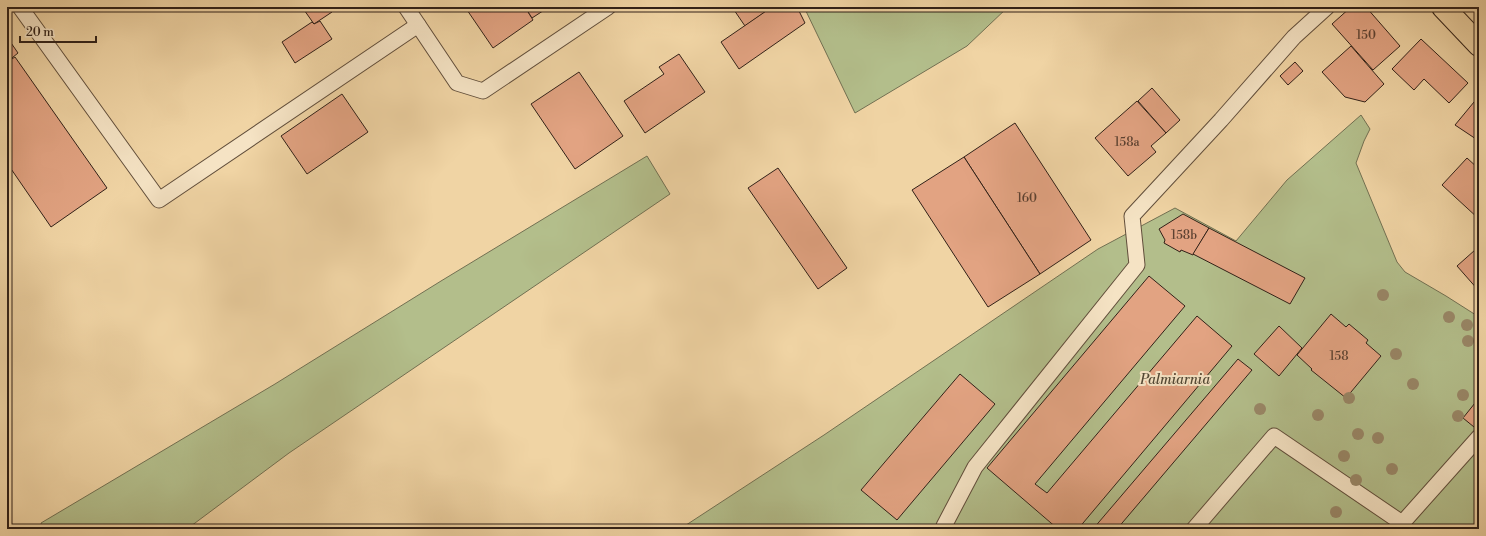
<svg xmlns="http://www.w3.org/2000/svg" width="1486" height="536" font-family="'Libre Bodoni',serif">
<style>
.green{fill:#b3be8b;stroke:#727052}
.building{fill:#e2a382;stroke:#312118}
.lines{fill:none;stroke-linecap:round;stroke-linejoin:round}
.service-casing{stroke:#614e3b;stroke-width:17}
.primary-casing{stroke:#312118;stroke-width:24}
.service{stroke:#f5e3c4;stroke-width:15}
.primary{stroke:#f0d4a4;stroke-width:22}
.tree{fill:#998767}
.labels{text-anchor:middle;stroke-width:4;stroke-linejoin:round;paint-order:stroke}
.number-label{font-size:12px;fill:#5d4232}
.park-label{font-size:14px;font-style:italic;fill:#524835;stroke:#f5e3c4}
</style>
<rect width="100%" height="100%" fill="#f0d4a4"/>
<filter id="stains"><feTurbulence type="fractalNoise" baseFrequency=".005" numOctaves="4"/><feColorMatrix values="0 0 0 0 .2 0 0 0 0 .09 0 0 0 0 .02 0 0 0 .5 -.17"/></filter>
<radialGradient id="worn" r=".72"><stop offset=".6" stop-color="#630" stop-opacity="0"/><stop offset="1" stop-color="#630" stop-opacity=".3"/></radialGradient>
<g class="green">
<polygon points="804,7 1008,7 967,46 855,113"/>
<polygon points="1361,115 1370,129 1364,141 1356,163 1397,262 1405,272 1446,296 1479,317 1479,529 680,529 824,435 1098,249 1175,208 1236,241 1287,180"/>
<polygon points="647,156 670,194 289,453 187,529 43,529 41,523 275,384 441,281"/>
</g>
<g class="building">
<polygon points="302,7 329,7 332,12 314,24"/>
<polygon points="465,7 525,7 533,20 493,48"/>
<polygon points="525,7 549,7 532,18"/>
<polygon points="732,7 772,7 745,26"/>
<polygon points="772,7 797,7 805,23 739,69 721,42"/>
<polygon points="1351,7 1366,7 1400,46 1373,70 1332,24"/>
<polygon points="320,21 332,39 295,63 282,42 312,22 314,24"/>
<polygon points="7,37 18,53 7,62"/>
<polygon points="1421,39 1468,83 1449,103 1424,79 1414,90 1392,69"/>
<polygon points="1351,46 1384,84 1365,102 1345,97 1322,72"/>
<polygon points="679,54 705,92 645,133 624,101 664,74 659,67"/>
<polygon points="15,57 107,188 51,227 7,163 7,62"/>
<polygon points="1295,62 1303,71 1288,85 1280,76"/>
<polygon points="579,72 623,136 575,169 531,104"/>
<polygon points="1152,88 1180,120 1166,133 1138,101"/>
<polygon points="342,94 368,132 307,174 281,136"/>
<polygon points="1479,96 1479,141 1455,125"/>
<polygon points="1137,101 1166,133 1151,146 1156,152 1128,176 1095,138"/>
<polygon points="1015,123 1091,240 1040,274 964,157"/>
<polygon points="964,157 1040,274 988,307 912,190"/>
<polygon points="1467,158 1479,169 1479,219 1442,185"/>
<polygon points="778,168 847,268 818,289 748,188"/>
<polygon points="1183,214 1209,228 1193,255 1181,250 1180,252 1164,243 1165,240 1159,229"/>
<polygon points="1209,228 1305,278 1290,304 1193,254"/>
<polygon points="1475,250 1479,254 1479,291 1457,266"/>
<polygon points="1149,276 1185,306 1035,484 1047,493 1197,316 1232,346 1078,529 1058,529 987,468"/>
<polygon points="1331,314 1346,327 1349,324 1368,340 1366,343 1381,356 1346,398 1311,370 1312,369 1297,355"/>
<polygon points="1279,326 1302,348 1279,376 1254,354"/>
<polygon points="1238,359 1252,370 1117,529 1093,529"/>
<polygon points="960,374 995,404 897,520 861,490"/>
<polygon points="1475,403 1479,406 1479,422 1474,427 1463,418"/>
</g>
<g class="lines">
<g class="service-casing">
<g id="service">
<polyline points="20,7 159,200 418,25"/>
<polyline points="406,7 457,83 483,91 608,7"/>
<polyline points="944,529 944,526 975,467 1137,265 1132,216 1221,120 1294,37 1327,7"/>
<polyline points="1194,529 1274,436 1402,523"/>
<polyline points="1397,529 1479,437"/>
</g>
</g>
<g class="primary-casing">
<polyline id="primary" points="1443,7 1479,45"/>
</g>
<use href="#service" class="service"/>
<use href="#primary" class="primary"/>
</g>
<g class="tree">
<circle cx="1383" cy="295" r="6"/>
<circle cx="1449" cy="317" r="6"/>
<circle cx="1467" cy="325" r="6"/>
<circle cx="1468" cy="341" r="6"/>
<circle cx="1396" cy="354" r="6"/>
<circle cx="1413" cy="384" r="6"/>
<circle cx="1463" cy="395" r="6"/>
<circle cx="1349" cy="398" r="6"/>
<circle cx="1260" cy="409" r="6"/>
<circle cx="1318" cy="415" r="6"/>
<circle cx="1458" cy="416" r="6"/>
<circle cx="1358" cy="434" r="6"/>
<circle cx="1378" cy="438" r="6"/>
<circle cx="1344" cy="456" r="6"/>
<circle cx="1392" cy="469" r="6"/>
<circle cx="1356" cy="480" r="6"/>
<circle cx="1336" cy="512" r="6"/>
</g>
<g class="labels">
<g class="number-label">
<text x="1366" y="39">150</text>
<text x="1127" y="146">158a</text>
<text x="1027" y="202">160</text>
<text x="1184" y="239">158b</text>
<text x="1339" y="360">158</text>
</g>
<g class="park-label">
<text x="1175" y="384">Palmiarnia</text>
</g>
</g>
<rect width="1486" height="536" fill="none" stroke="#f0d4a4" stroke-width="24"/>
<rect x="8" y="8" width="1470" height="520" fill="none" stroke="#312118" stroke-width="2"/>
<rect x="12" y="12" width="1462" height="512" fill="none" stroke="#312118"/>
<path d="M20 36v6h76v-6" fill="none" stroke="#312118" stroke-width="2"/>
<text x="26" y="36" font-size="12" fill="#312118" stroke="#f5e3c4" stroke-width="3" paint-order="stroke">20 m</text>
<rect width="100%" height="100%" filter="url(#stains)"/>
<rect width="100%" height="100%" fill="url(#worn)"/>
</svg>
